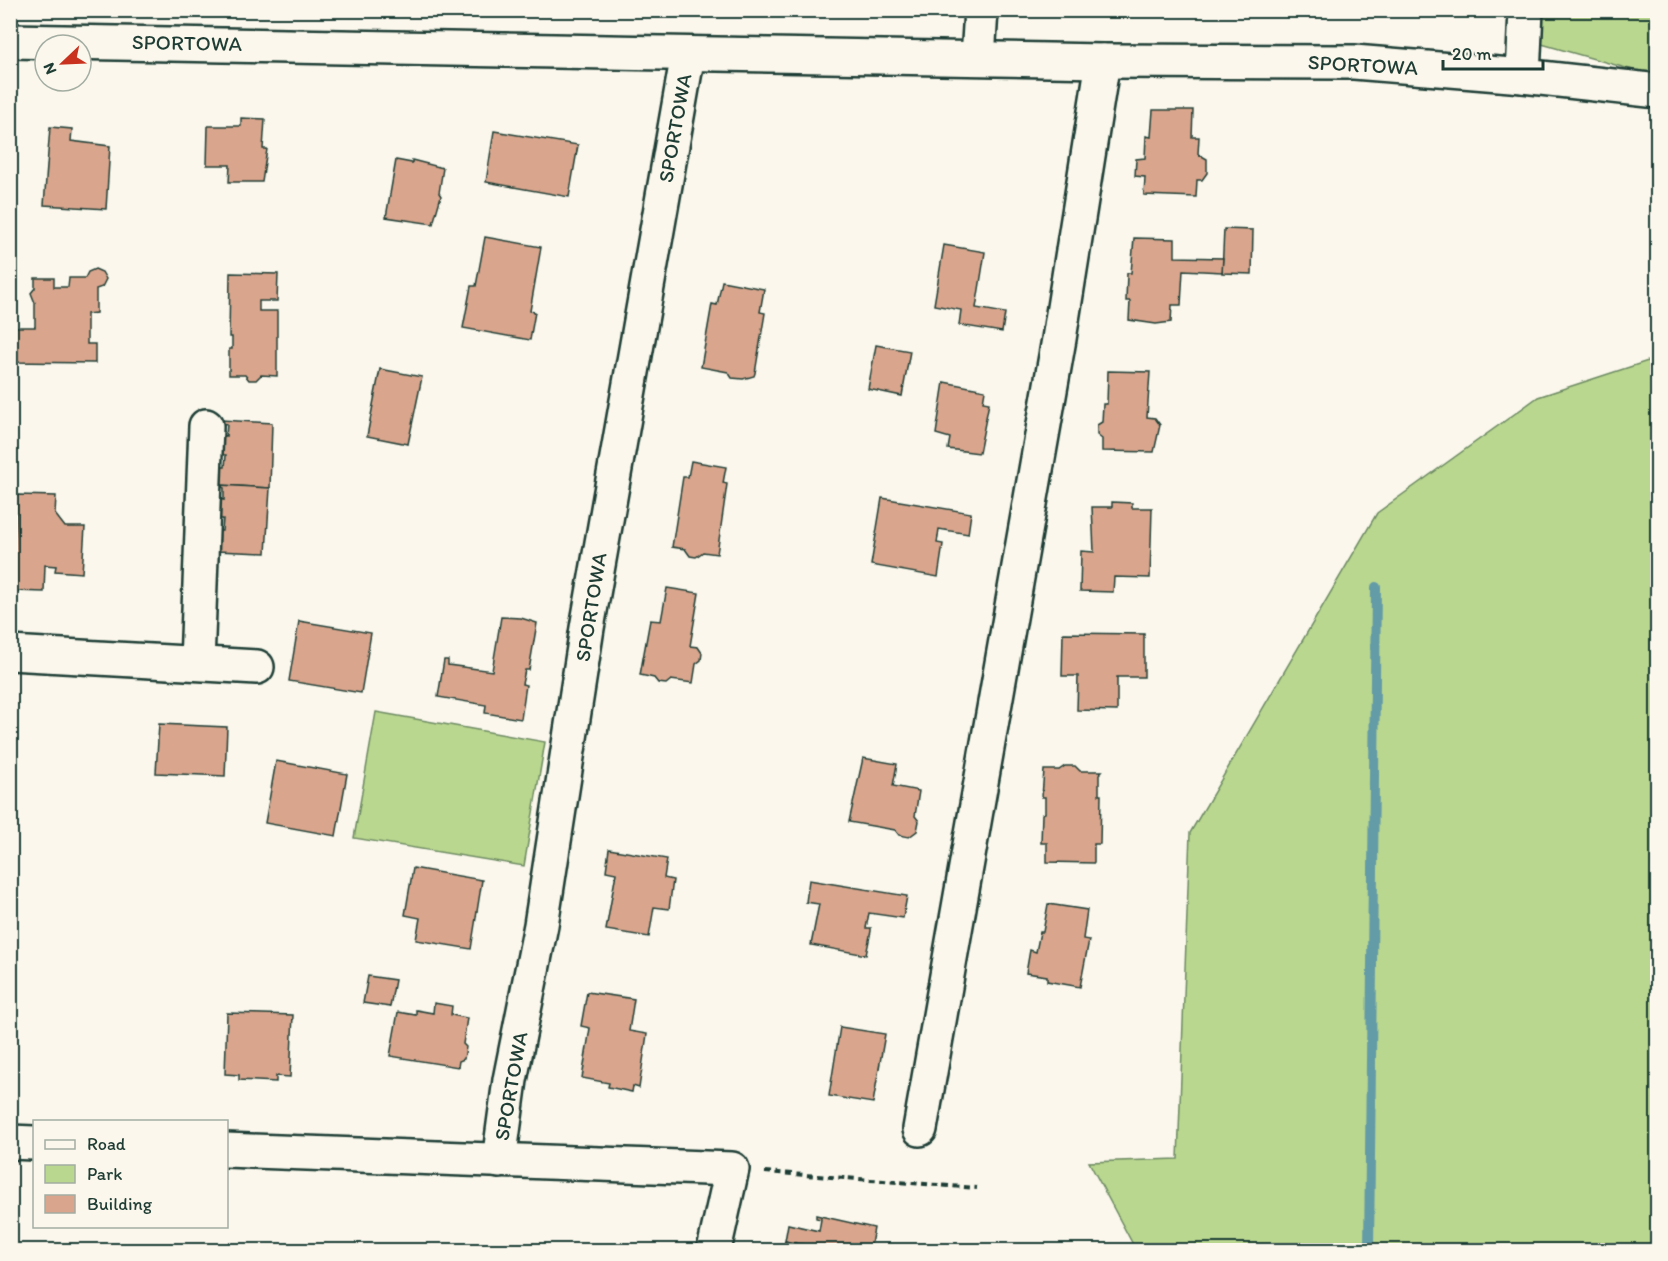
<svg xmlns="http://www.w3.org/2000/svg" width="1668" height="1261" font-family="Itim,sans-serif">
<style>
.green{fill:#bad78f;stroke:#6c8a62;stroke-width:1.5}
.lines{fill:none;stroke-linecap:round;stroke-linejoin:round}
.stream{stroke:#649ba7;stroke-width:10}
.building{fill:#d9a58d;stroke:#1f3d34;stroke-width:1.5}
.minor-casing{stroke:#1f3d34;stroke-width:38}
.path{stroke:#1f3d34;stroke-width:4;stroke-dasharray:6 4.5;stroke-linecap:butt}
.minor{stroke:#fbf7ec;stroke-width:33}
.labels{text-anchor:middle;stroke-width:5;stroke-linejoin:round;paint-order:stroke}
.street-label{font-size:21px;fill:#1f3d34;stroke:#fbf7ec}
</style>
<rect width="100%" height="100%" fill="#fbf7ec"/>
<filter id="ink" filterUnits="userSpaceOnUse"><feTurbulence type="fractalNoise" baseFrequency=".0167" numOctaves="2"/><feDisplacementMap in="SourceGraphic" scale="12" xChannelSelector="R" yChannelSelector="G"/><feConvolveMatrix kernelMatrix="1 2 1 2 8 2 1 2 1" color-interpolation-filters="sRGB"/></filter>
<g filter="url(#ink)">
<g class="green">
<polygon points="1541,11 1657,11 1657,73 1640,72 1538,43"/>
<polygon points="1657,358 1657,1250 1136,1250 1089,1162 1178,1159 1190,833 1377,513 1538,397"/>
<polygon points="376,712 545,742 524,866 354,838"/>
</g>
<g class="lines">
<polyline class="stream" points="1369,1250 1376,587"/>
</g>
<g class="building">
<polygon points="1153,110 1193,110 1192,137 1199,137 1198,154 1207,159 1207,173 1202,180 1197,180 1196,197 1144,195 1145,177 1135,176 1136,159 1145,158 1146,136 1151,137"/>
<polygon points="241,118 265,119 263,149 267,149 262,182 229,182 230,165 207,165 208,126 241,126"/>
<polygon points="50,127 72,129 71,141 110,146 106,209 44,205"/>
<polygon points="494,131 578,145 569,197 486,182"/>
<polygon points="396,160 412,163 412,160 443,168 439,193 441,196 433,224 386,217"/>
<polygon points="1224,229 1253,230 1252,274 1222,273"/>
<polygon points="485,237 541,247 530,311 535,312 530,340 463,328 471,286 476,286"/>
<polygon points="1134,238 1175,239 1175,257 1223,258 1222,272 1183,270 1181,305 1172,305 1171,322 1156,324 1129,320 1130,301 1126,301 1127,273 1131,273"/>
<polygon points="944,245 985,252 976,308 1005,313 1002,332 959,325 961,310 934,305"/>
<polygon points="95,269 102,272 106,279 102,287 96,289 96,313 87,314 87,344 95,344 95,363 10,362 10,327 35,327 35,303 31,293 35,288 35,278 54,278 54,287 68,287 69,278 85,278 88,272"/>
<polygon points="230,273 278,274 277,301 259,301 259,311 277,311 277,376 261,375 256,380 249,380 245,375 229,375 229,349 232,349 232,337 229,337"/>
<polygon points="722,281 764,289 760,312 765,313 755,373 754,376 743,379 732,378 728,372 701,367 712,304 717,305"/>
<polygon points="876,345 910,351 902,396 868,389"/>
<polygon points="380,369 422,377 408,444 367,436"/>
<polygon points="1108,371 1150,372 1147,417 1155,418 1160,425 1154,452 1102,451 1102,439 1097,435 1097,425 1102,422 1103,404 1107,404"/>
<polygon points="944,382 985,390 983,402 989,403 979,453 948,449 950,438 936,434"/>
<polygon points="221,420 272,423 270,488 219,485 219,467 225,467 226,455 220,455 221,435 226,436 227,424 221,423"/>
<polygon points="691,461 726,467 723,483 727,484 717,554 703,552 696,557 690,556 685,549 672,547 683,477 688,477"/>
<polygon points="219,485 270,488 266,553 216,551 217,531 222,531 223,519 217,519 218,499 224,500 224,488"/>
<polygon points="17,495 56,496 55,514 65,527 85,527 82,573 55,571 56,566 45,565 44,592 13,591"/>
<polygon points="882,498 971,513 968,534 939,529 937,543 943,544 938,577 871,565"/>
<polygon points="1112,502 1132,503 1132,508 1152,508 1150,578 1114,577 1113,592 1080,591 1081,551 1094,552 1092,507 1112,507"/>
<polygon points="667,588 699,593 690,646 698,647 702,653 701,660 696,664 693,683 671,680 666,684 658,683 654,678 640,675 650,620 661,621"/>
<polygon points="501,617 521,618 537,623 529,670 525,670 522,684 526,685 521,719 485,713 486,705 438,697 444,660 448,660 448,665 492,671"/>
<polygon points="299,621 371,633 361,693 289,681"/>
<polygon points="1063,633 1144,634 1144,677 1117,677 1117,711 1077,710 1078,676 1062,676"/>
<polygon points="159,724 227,727 225,776 156,773"/>
<polygon points="863,758 897,764 893,786 919,791 915,816 919,821 917,831 909,837 899,835 895,830 849,822"/>
<polygon points="276,761 347,774 336,836 265,823"/>
<polygon points="1065,766 1075,766 1080,771 1102,771 1099,774 1099,795 1101,795 1100,844 1094,844 1094,863 1047,862 1047,843 1041,843 1042,814 1045,813 1045,797 1042,797 1044,770 1059,770"/>
<polygon points="609,849 667,859 664,878 673,880 669,909 654,907 649,937 606,930 616,873 606,871"/>
<polygon points="413,868 482,880 471,949 416,940 420,918 405,915"/>
<polygon points="809,880 907,896 903,918 869,913 866,928 871,928 871,931 866,955 811,945 819,904 806,902"/>
<polygon points="1048,904 1087,910 1083,939 1089,940 1080,987 1047,981 1047,976 1026,973 1030,950 1036,952 1040,932 1043,932"/>
<polygon points="368,976 395,980 390,1007 363,1003"/>
<polygon points="587,992 634,999 629,1031 647,1034 639,1088 633,1086 632,1092 608,1087 609,1083 582,1078 590,1028 581,1026"/>
<polygon points="434,1003 452,1006 451,1015 467,1018 463,1044 466,1047 464,1059 459,1061 458,1067 390,1056 398,1012 416,1015 416,1010 433,1013"/>
<polygon points="227,1013 293,1015 290,1077 276,1076 276,1082 239,1080 239,1075 225,1074"/>
<polygon points="840,1027 885,1034 873,1103 829,1096"/>
<polygon points="816,1215 874,1228 870,1250 829,1250 785,1241 788,1224 819,1231 821,1219 816,1218"/>
<polygon points="785,1241 829,1250 782,1250"/>
</g>
<g class="lines">
<g class="minor-casing">
<g id="minor">
<polyline points="10,41 1103,61 1354,62 1523,76 1658,91"/>
<polyline points="978,58 981,10"/>
<polyline points="1523,76 1526,10"/>
<polyline points="10,653 257,667"/>
<polyline points="197,663 206,426"/>
<polyline points="920,1129 1059,339 1103,61"/>
<polyline points="10,1142 34,1143"/>
<polyline points="226,1150 732,1169 714,1250"/>
<polyline points="499,1161 510,1080 541,925 587,628 688,54"/>
</g>
</g>
<polyline class="path" points="765,1172 977,1188"/>
<use href="#minor" class="minor"/>
</g>
</g>
<g class="labels">
<g class="street-label">
<text transform="translate(187 43) rotate(1)" y="7">SPORTOWA</text>
<text transform="translate(1363 65) rotate(3)" y="7">SPORTOWA</text>
<text transform="translate(675 128) rotate(-80)" y="7">SPORTOWA</text>
<text transform="translate(591 607) rotate(-81)" y="7">SPORTOWA</text>
<text transform="translate(511 1086) rotate(-80)" y="7">SPORTOWA</text>
</g>
</g>
<rect width="1668" height="1261" fill="none" stroke="#fbf7ec" stroke-width="36"/>
<rect x="18" y="18" width="1632" height="1225" fill="none" stroke="#1f3d34" stroke-width="2" filter="url(#ink)"/>
<rect x="33" y="1120" width="195" height="108" fill="#fbf7ec" stroke="#a3ada2" stroke-width="1.5"/>
<rect x="45" y="1140" width="30" height="9" fill="#fbf7ec" stroke="#a3ada2" stroke-width="1.5"/>
<text x="87" y="1150" font-size="18" fill="#1f3d34">Road</text>
<rect x="45" y="1165" width="30" height="18" fill="#bad78f" stroke="#a3ada2" stroke-width="1.5"/>
<text x="87" y="1180" font-size="18" fill="#1f3d34">Park</text>
<rect x="45" y="1195" width="30" height="18" fill="#d9a58d" stroke="#a3ada2" stroke-width="1.5"/>
<text x="87" y="1210" font-size="18" fill="#1f3d34">Building</text>
<g transform="translate(63 63) rotate(247)"><circle r="28" fill="#fbf7ec" stroke="#a3ada2" stroke-width="1.5"/>
<path d="M0-4.5L10 22L0 15L-10 22Z" fill="#c8321e"/>
<text y="-9" font-size="16" font-weight="bold" text-anchor="middle" fill="#1f3d34">N</text>
</g>
<path d="M1443 60v9h100v-9" fill="none" stroke="#1f3d34" stroke-width="3"/>
<text x="1452" y="60" font-size="18" fill="#1f3d34" stroke="#fbf7ec" stroke-width="4.5" paint-order="stroke">20 m</text>
</svg>
